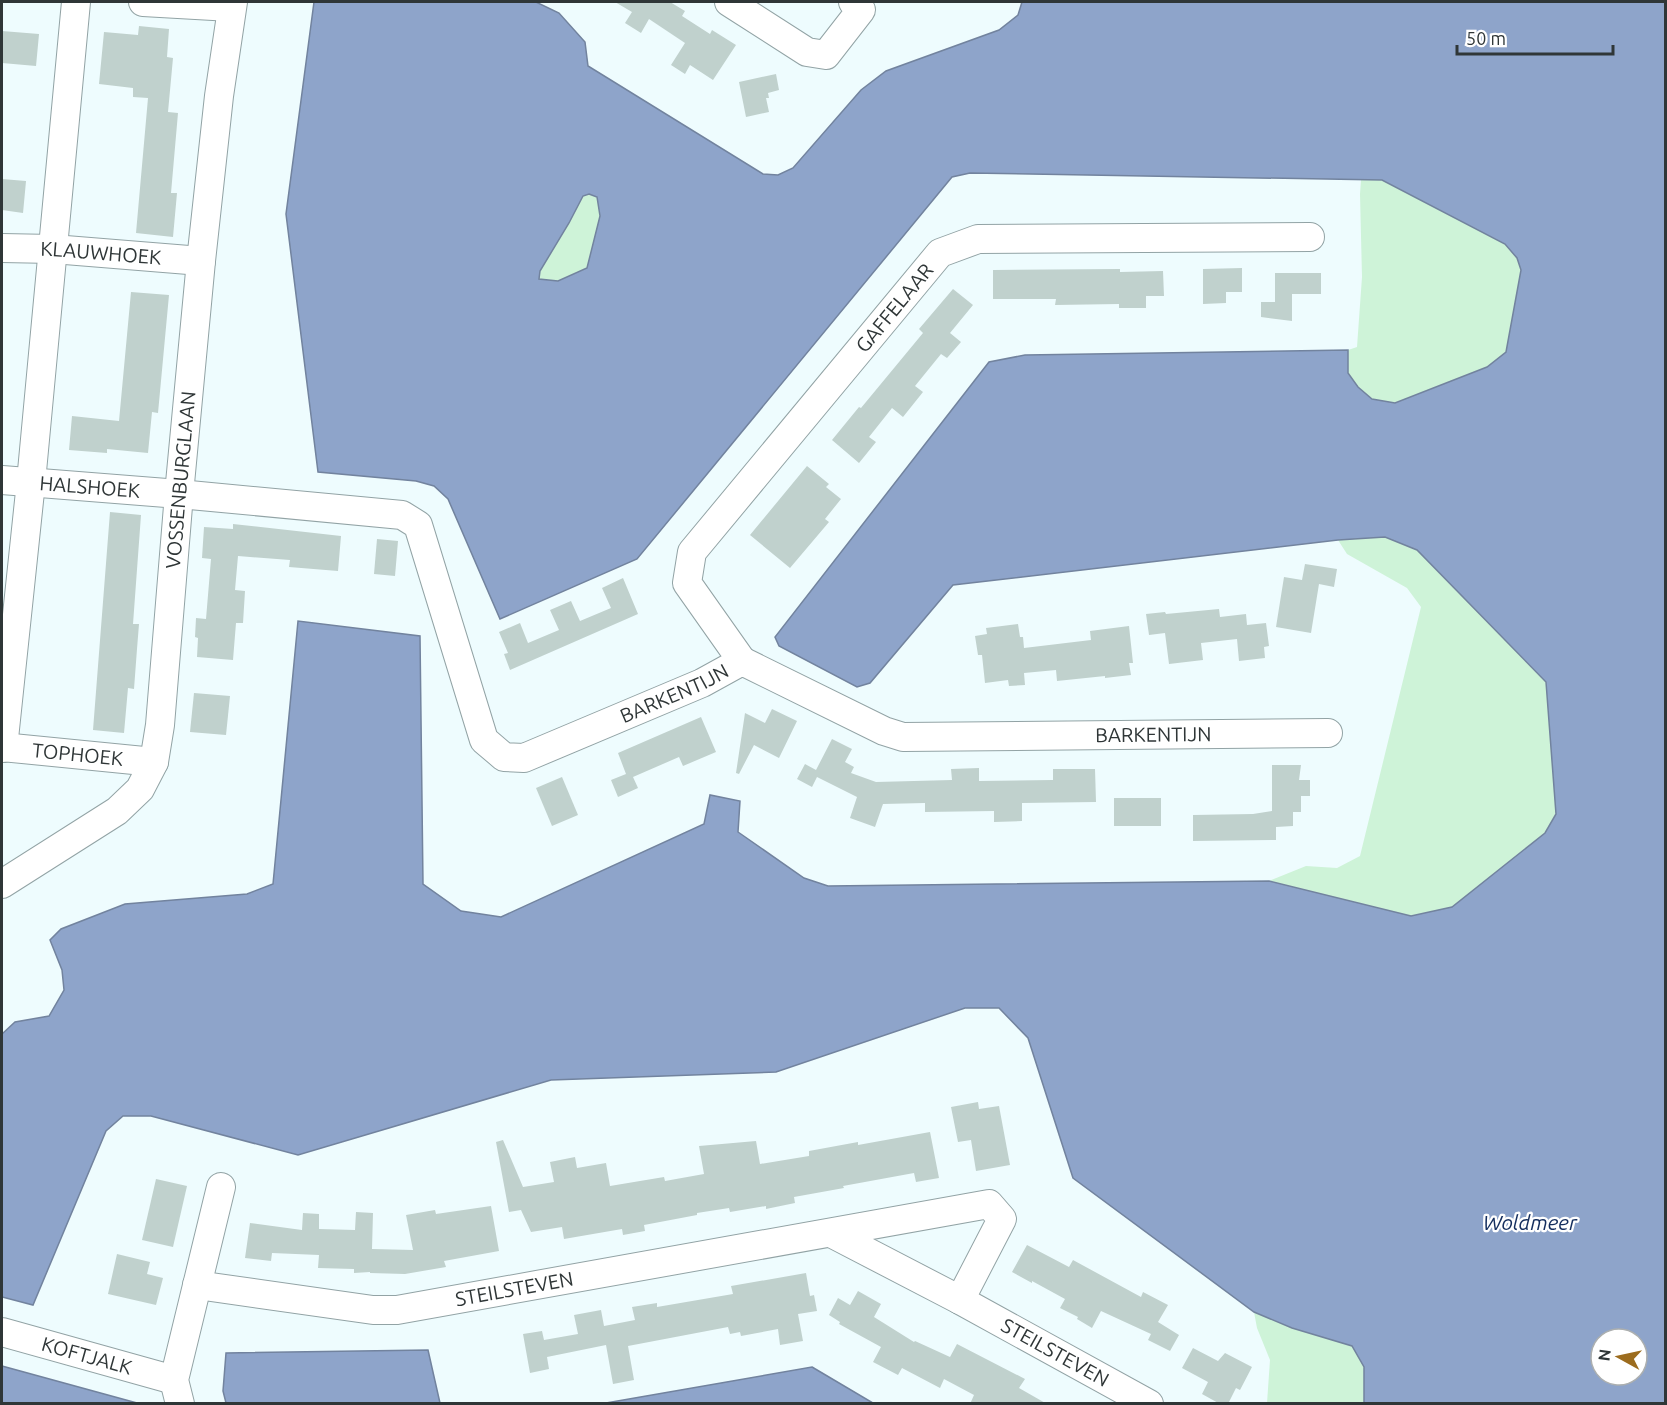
<svg xmlns="http://www.w3.org/2000/svg" width="1667" height="1405" font-family="Ubuntu,sans-serif">
<style>
.green{fill:#cef3d8}
.water{fill:#8ea4ca;stroke:#72839e;stroke-width:1.5;fill-rule:evenodd}
.building{fill:#c0d1cd}
.lines{fill:none;stroke-linecap:round;stroke-linejoin:round}
.minor-casing{stroke:#92a3a5;stroke-width:30}
.minor{stroke:#fff;stroke-width:28}
.labels{text-anchor:middle;stroke-width:4.5;stroke-linejoin:round;paint-order:stroke}
.street-label{font-size:20px;fill:#2f3637;stroke:#fff}
.water-label{font-size:21px;font-style:italic;fill:#142e5e;stroke:#fff}
</style>
<rect width="100%" height="100%" fill="#eefcfe"/>
<g class="green">
<polygon points="1361,180 1382,180 1505,244 1517,258 1521,270 1506,352 1487,367 1395,403 1372,399 1358,387 1348,373 1348,350 1357,347 1362,277 1360,194"/>
<polygon points="589,194 597,197 600,216 587,269 558,281 539,279 540,271 569,223 583,196"/>
<polygon points="1385,537 1417,550 1546,682 1556,813 1545,833 1452,907 1411,916 1269,881 1306,866 1337,868 1360,856 1421,607 1407,588 1347,554 1338,540"/>
<polygon points="1254,1312 1292,1328 1352,1346 1364,1367 1364,1403 1267,1403 1270,1360 1257,1328"/>
</g>
<g class="water">
<path d="M314,2H536L559,13L585,42L588,66L763,174L778,175L793,168L861,90L886,71L999,30L1018,15L1022,2H1665V1403H1364V1367L1352,1346L1292,1328L1254,1312L1073,1178L1028,1038L999,1008H965L776,1072L551,1080L298,1155L151,1116H123L106,1131L33,1305L2,1297V1034L15,1022L49,1016L64,990L62,970L50,940L61,929L125,904L247,894L273,884L298,621L420,636L423,884L461,911L501,917L704,824L710,795L740,801L738,832L804,878L828,886L1269,881L1411,916L1452,907L1545,833L1556,814L1546,682L1417,550L1385,537L1338,540L953,585L870,683L857,687L779,646L775,637L989,362L1025,355L1348,350V373L1358,387L1372,399L1395,403L1487,367L1506,352L1521,270L1517,258L1505,244L1382,180L970,173L952,177L637,559L500,619L448,499L434,486L416,481L318,472L286,214ZM589,194L597,197L600,216L587,268L558,281L539,279L540,271L569,223L583,196ZM1601,1339H1637V1375H1601Z"/>
<polygon points="428,1350 440,1403 226,1403 223,1391 226,1353"/>
<polygon points="2,1366 137,1403 2,1403"/>
<polygon points="812,1367 873,1403 606,1403"/>
</g>
<g class="building">
<polygon points="615,2 670,2 685,11 682,16 710,34 712,30 736,45 713,80 690,65 685,74 671,65 685,43 649,19 641,33 625,23 632,12"/>
<polygon points="139,26 169,29 167,57 173,58 168,112 178,113 171,193 177,193 173,237 136,233 148,98 133,97 133,88 99,84 104,32 138,35"/>
<polygon points="2,31 39,34 36,66 2,63"/>
<polygon points="776,74 779,90 768,93 769,98 766,98 769,112 746,117 739,82"/>
<polygon points="2,179 26,181 23,213 2,210"/>
<polygon points="1242,268 1242,292 1226,292 1226,303 1203,304 1203,269"/>
<polygon points="1120,269 1120,272 1163,271 1164,296 1146,296 1146,308 1119,308 1119,304 1055,305 1056,299 993,299 993,270"/>
<polygon points="1275,273 1321,273 1321,294 1292,294 1292,321 1261,317 1261,302 1275,302"/>
<polygon points="953,289 973,305 950,333 961,342 947,358 941,354 915,386 923,392 903,417 892,408 869,437 876,442 859,463 832,440 859,407 861,408 923,333 919,329"/>
<polygon points="131,292 169,295 158,413 152,412 148,453 107,449 107,453 69,450 72,416 119,421"/>
<polygon points="807,466 829,484 826,487 841,499 825,519 829,522 790,568 750,535"/>
<polygon points="110,512 141,515 133,624 139,624 137,649 134,689 128,688 124,733 93,730"/>
<polygon points="233,524 341,536 338,571 289,567 290,560 238,556 235,590 245,591 243,623 236,623 233,660 197,657 198,638 195,637 196,618 206,619 211,559 202,558 204,527 233,529"/>
<polygon points="377,539 398,541 395,576 374,574"/>
<polygon points="1305,564 1337,569 1334,587 1319,584 1311,633 1276,627 1284,577 1302,580"/>
<polygon points="623,578 638,614 510,670 504,654 508,653 499,632 520,623 528,643 559,630 550,610 571,601 580,621 611,608 602,588"/>
<polygon points="1219,609 1220,617 1246,614 1247,625 1266,623 1269,646 1264,647 1265,658 1239,661 1237,639 1201,643 1203,660 1169,664 1165,633 1149,635 1146,614 1165,612 1166,614"/>
<polygon points="1018,624 1020,637 1023,637 1024,648 1091,640 1090,631 1129,626 1133,663 1129,663 1131,675 1105,678 1105,676 1057,681 1056,670 1024,673 1025,685 1009,686 1008,680 985,683 982,655 978,655 975,636 987,634 986,628"/>
<polygon points="194,693 230,696 226,735 190,732"/>
<polygon points="772,709 797,721 779,758 754,745 739,774 736,773 745,713 765,723"/>
<polygon points="701,717 716,752 683,766 679,757 633,777 638,788 618,797 611,780 626,774 618,753"/>
<polygon points="832,739 852,749 845,762 854,767 851,773 876,782 952,780 951,769 979,768 979,781 1053,780 1053,769 1095,769 1096,802 1022,803 1022,821 994,822 994,811 925,812 925,803 883,804 875,827 850,818 857,797 817,777 812,787 797,779 805,764 816,770"/>
<polygon points="1272,765 1301,765 1299,780 1310,780 1310,796 1301,796 1301,812 1293,812 1293,826 1276,827 1276,840 1193,841 1193,815 1253,814 1272,811"/>
<polygon points="562,777 578,815 552,826 536,788"/>
<rect x="1114" y="798" width="47" height="28"/>
<polygon points="978,1102 979,1109 999,1106 1010,1165 976,1171 971,1140 958,1142 951,1107"/>
<polygon points="930,1132 939,1178 916,1182 914,1173 843,1186 844,1188 794,1197 795,1203 766,1209 766,1206 730,1212 729,1208 697,1213 697,1215 644,1225 645,1231 623,1235 622,1229 564,1239 562,1227 531,1232 521,1210 509,1212 496,1142 503,1140 523,1187 554,1182 550,1162 575,1157 577,1168 606,1163 610,1186 664,1177 665,1181 704,1174 699,1146 756,1141 760,1164 809,1156 809,1151 858,1142 858,1145"/>
<polygon points="156,1179 187,1186 173,1247 142,1240"/>
<polygon points="491,1206 499,1251 444,1261 446,1267 405,1274 370,1273 370,1272 354,1273 354,1269 318,1268 319,1255 272,1253 271,1261 245,1258 250,1223 302,1230 303,1213 319,1214 319,1229 355,1230 356,1212 373,1213 372,1249 413,1250 406,1215 435,1210 436,1214"/>
<polygon points="1027,1245 1069,1267 1073,1260 1141,1297 1143,1292 1168,1305 1158,1322 1179,1335 1170,1351 1148,1340 1151,1334 1101,1311 1092,1328 1077,1319 1078,1317 1060,1308 1065,1299 1032,1281 1032,1283 1012,1272"/>
<polygon points="117,1254 150,1262 147,1274 163,1278 156,1305 108,1294"/>
<polygon points="806,1273 810,1296 814,1295 817,1311 798,1314 803,1341 780,1345 778,1329 741,1336 740,1332 730,1334 728,1327 628,1346 634,1380 613,1384 606,1345 547,1357 549,1369 530,1373 523,1334 542,1331 544,1340 578,1334 574,1315 601,1310 604,1326 635,1320 632,1307 657,1303 657,1307 733,1294 731,1286"/>
<polygon points="858,1291 881,1304 874,1317 914,1342 915,1341 950,1357 957,1344 1025,1379 1019,1388 1047,1404 970,1404 974,1395 944,1379 940,1388 902,1368 898,1375 873,1362 881,1347 839,1324 840,1322 829,1315 838,1298 850,1305"/>
<polygon points="1193,1348 1218,1361 1225,1353 1252,1367 1240,1390 1236,1388 1228,1404 1220,1404 1202,1394 1208,1382 1182,1368"/>
</g>
<g class="lines">
<g class="minor-casing">
<g id="minor">
<polyline points="143,2 231,7"/>
<polyline points="729,2 807,52 826,55 861,10 853,2"/>
<path id="s1" d="M2,248L53,249L201,261"/>
<path id="s2" d="M2,480L179,494L402,515L418,525L484,740L504,757L524,758L702,683L742,661L884,731L903,737L1328,733"/>
<path id="s3" d="M742,661L687,583L692,552L940,253L978,239L1310,237"/>
<path id="s4" d="M2,747L154,762"/>
<polyline points="3,748 31,482 76,2"/>
<path id="s5" d="M2,884L117,811L140,789L154,762L160,725L179,494L201,261L219,96L233,2"/>
<path id="s6" d="M831,1233L960,1300L1149,1404"/>
<path id="s7" d="M197,1285L373,1310H397L989,1204L1002,1219L960,1300"/>
<path id="s8" d="M2,1332L174,1380"/>
<polyline points="180,1404 174,1380 221,1187"/>
</g>
</g>
<use href="#minor" class="minor"/>
</g>
<g class="labels">
<g class="street-label">
<text dy="7" stroke="none"><textPath href="#s1" startOffset="99">KLAUWHOEK</textPath></text>
<text dy="7" stroke="none"><textPath href="#s3" startOffset="444">GAFFELAAR</textPath></text>
<text dy="7" stroke="none"><textPath href="#s5" startOffset="482">VOSSENBURGLAAN</textPath></text>
<text dy="7" stroke="none"><textPath href="#s2" startOffset="88">HALSHOEK</textPath></text>
<text dy="7" stroke="none"><textPath href="#s2" startOffset="855">BARKENTIJN</textPath></text>
<text dy="7" stroke="none"><textPath href="#s2" startOffset="1359">BARKENTIJN</textPath></text>
<text dy="7" stroke="none"><textPath href="#s4" startOffset="76">TOPHOEK</textPath></text>
<text dy="7" stroke="none"><textPath href="#s7" startOffset="321">STEILSTEVEN</textPath></text>
<text dy="7" stroke="none"><textPath href="#s6" startOffset="254">STEILSTEVEN</textPath></text>
<text dy="7" stroke="none"><textPath href="#s8" startOffset="88">KOFTJALK</textPath></text>
</g>
<g class="water-label">
<text x="1530" y="1230">Woldmeer</text>
</g>
</g>
<rect width="1667" height="1405" fill="none" stroke="#2f3637" stroke-width="6"/>
<g transform="translate(1619 1357) rotate(278)"><circle r="28" fill="#ffffff" stroke="#acafaf" stroke-width="1.5"/>
<path d="M0-4.5L10 22L0 15L-10 22Z" fill="#9c6c1e"/>
<text y="-9" font-size="16" font-weight="bold" text-anchor="middle" fill="#2f3637">N</text>
</g>
<path d="M1457 45v9h156v-9" fill="none" stroke="#2f3637" stroke-width="3"/>
<text x="1466" y="45" font-size="18" fill="#2f3637" stroke="#ffffff" stroke-width="4.5" paint-order="stroke">50 m</text>
</svg>
